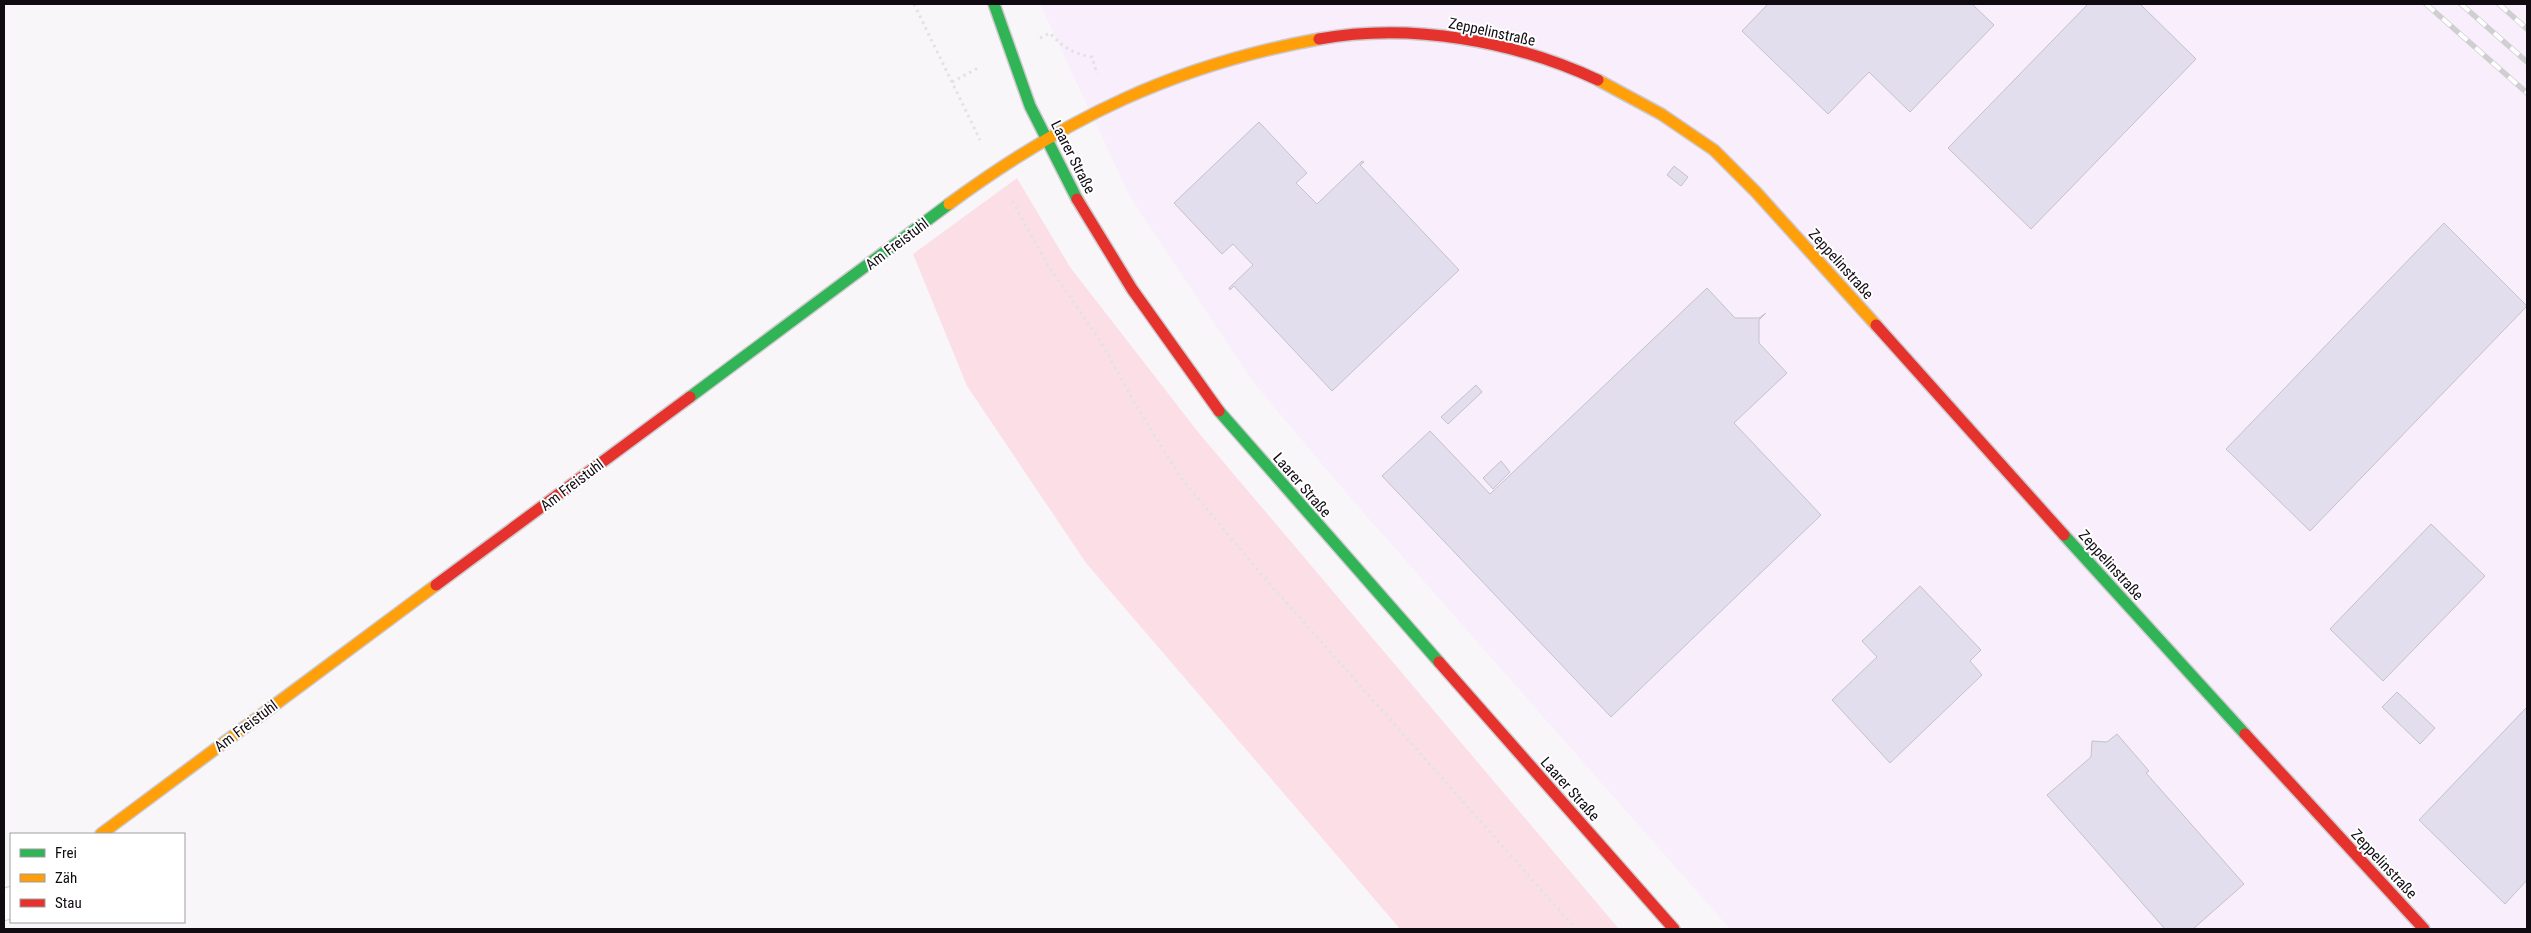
<svg xmlns="http://www.w3.org/2000/svg" width="2531" height="933" font-family="'Roboto Condensed',sans-serif">
<style>
.built{fill:#f8eefc}
.green{fill:#fcdfe6}
.building{fill:#e2deed;stroke:#c4c1c8}
.lines{fill:none;stroke-linecap:round;stroke-linejoin:round}
.street-casing{stroke:#cdc9ce;stroke-width:30}
.fast-casing{stroke:#cdc9ce;stroke-width:14}
.slow-casing{stroke:#cdc9ce;stroke-width:14}
.jam-casing{stroke:#cdc9ce;stroke-width:14}
.path{stroke:#e3e2e3;stroke-width:3;stroke-dasharray:2.5 4;stroke-linecap:butt}
.street{stroke:#fefefe;stroke-width:28}
.fast{stroke:#30b455;stroke-width:11}
.slow{stroke:#ff9f0a;stroke-width:11}
.jam{stroke:#e5322d;stroke-width:11}
.rail-casing{stroke:#cfced0;stroke-width:5.5}
.rail{stroke:#fff;stroke-width:4;stroke-dasharray:11;stroke-linecap:butt}
.labels{text-anchor:middle;stroke-width:4;stroke-linejoin:round;paint-order:stroke}
.street-label{font-size:15px;fill:#100a11;stroke:#fff}
</style>
<rect width="100%" height="100%" fill="#f9f6fa"/>
<polygon class="built" points="1040,4 2527,4 2527,929 1730,929 1348,495 1253,382 1130,197"/>
<polygon class="green" points="1017,178 1070,267 1198,432 1619,929 1400,929 1086,563 967,386 913,254"/>
<g class="building">
<polygon points="1768,4 1972,4 1994,25 1910,112 1869,72 1828,114 1742,31"/>
<polygon points="2088,4 2140,4 2196,59 2031,229 1948,148"/>
<polygon points="1259,122 1307,173 1296,183 1317,204 1362,161 1364,162 1360,165 1459,270 1332,391 1234,286 1230,290 1229,288 1253,265 1233,244 1222,254 1174,203"/>
<polygon points="1674,166 1688,177 1681,186 1667,175"/>
<polygon points="2444,223 2527,306 2310,531 2226,449"/>
<polygon points="1707,288 1735,318 1759,318 1766,313 1759,320 1759,343 1787,373 1734,423 1821,515 1611,717 1382,476 1430,431 1490,494"/>
<polygon points="1476,385 1482,392 1448,424 1441,417"/>
<polygon points="1501,461 1510,472 1493,489 1483,478"/>
<polygon points="2431,524 2485,576 2383,681 2330,629"/>
<polygon points="1920,586 1981,650 1970,661 1982,675 1890,763 1832,700 1877,657 1862,641"/>
<polygon points="2397,692 2435,728 2420,744 2382,707"/>
<polygon points="2527,707 2527,880 2505,904 2419,820"/>
<polygon points="2117,734 2149,771 2146,773 2244,884 2193,929 2165,929 2047,795 2091,757 2092,741 2107,742"/>
</g>
<g class="lines">
<g class="street-casing">
<polyline id="street" points="4,906 11,901"/>
</g>
<g class="fast-casing">
<g id="fast">
<polyline points="994,4 1030,106 1077,199"/>
<polyline points="690,397 949,204"/>
<polyline points="1219,411 1439,662"/>
<polyline points="2064,535 2245,734"/>
</g>
</g>
<g class="slow-casing">
<g id="slow">
<polyline points="1598,80 1661,114 1714,150 1756,192 1876,325"/>
<path d="M949,204C1066,118 1175,65 1319,39"/>
<polyline points="101,834 436,585"/>
</g>
</g>
<g class="jam-casing">
<g id="jam">
<path d="M1319,39C1411,22 1514,41 1598,80"/>
<polyline points="1077,199 1132,289 1219,411"/>
<polyline points="1876,325 2064,535"/>
<polyline points="436,585 690,397"/>
<polyline points="1439,662 1674,929"/>
<polyline points="2245,734 2424,929"/>
</g>
</g>
<g class="path">
<polyline points="914,4 980,140"/>
<path d="M1040,38L1050,33C1062,47 1074,54 1092,57L1097,74"/>
<polyline points="952,82 978,68"/>
<polyline points="1012,201 1048,265 1099,339 1137,407 1181,478 1261,574 1576,929"/>
</g>
<use href="#street" class="street"/>
<use href="#fast" class="fast"/>
<use href="#slow" class="slow"/>
<use href="#jam" class="jam"/>
<g class="rail-casing">
<g id="rail">
<polyline points="2426,4 2527,93"/>
<polyline points="2461,4 2527,62"/>
<polyline points="2499,4 2527,29"/>
</g>
</g>
<use href="#rail" class="rail"/>
</g>
<g class="labels">
<g class="street-label">
<text transform="translate(1492 32) rotate(12)" y="5">Zeppelinstraße</text>
<text transform="translate(1073 157) rotate(63)" y="5">Laarer Straße</text>
<text transform="translate(897 244) rotate(-37)" y="5">Am Freistuhl</text>
<text transform="translate(1841 264) rotate(48)" y="5">Zeppelinstraße</text>
<text transform="translate(572 485) rotate(-37)" y="5">Am Freistuhl</text>
<text transform="translate(1302 485) rotate(49)" y="5">Laarer Straße</text>
<text transform="translate(2111 565) rotate(48)" y="5">Zeppelinstraße</text>
<text transform="translate(246 726) rotate(-37)" y="5">Am Freistuhl</text>
<text transform="translate(1570 789) rotate(48)" y="5">Laarer Straße</text>
<text transform="translate(2384 864) rotate(47)" y="5">Zeppelinstraße</text>
</g>
</g>
<rect width="2531" height="933" fill="none" stroke="#100a11" stroke-width="10"/>
<rect x="10" y="833" width="175" height="90" fill="#ffffff" stroke="#9f9da0"/>
<rect x="20" y="849" width="25" height="8" fill="#30b455" stroke="#9f9da0"/>
<text x="55" y="858" font-size="15" fill="#100a11">Frei</text>
<rect x="20" y="874" width="25" height="8" fill="#ff9f0a" stroke="#9f9da0"/>
<text x="55" y="883" font-size="15" fill="#100a11">Zäh</text>
<rect x="20" y="899" width="25" height="8" fill="#e5322d" stroke="#9f9da0"/>
<text x="55" y="908" font-size="15" fill="#100a11">Stau</text>
</svg>
